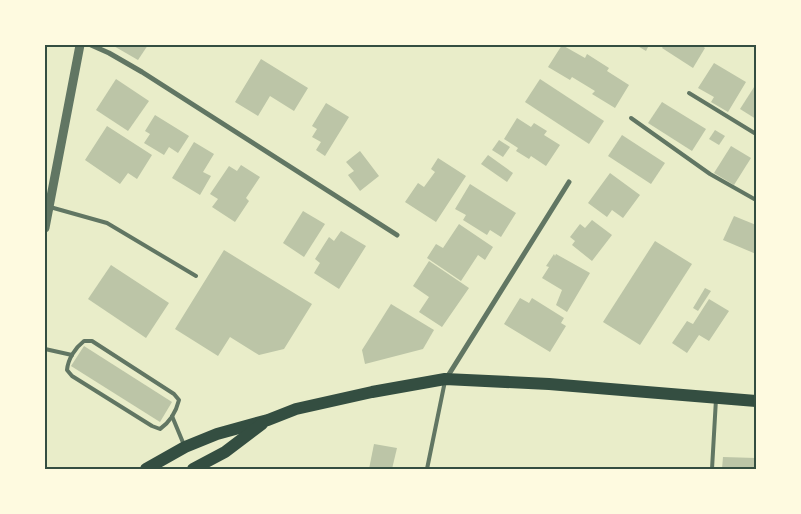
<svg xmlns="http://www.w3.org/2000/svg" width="801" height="514" font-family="'DejaVu Sans',sans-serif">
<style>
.building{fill:#bcc5a7}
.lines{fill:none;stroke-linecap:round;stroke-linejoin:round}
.service{stroke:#617663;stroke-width:4}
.minor{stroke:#617663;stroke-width:5}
.tertiary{stroke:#617663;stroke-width:9}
.primary{stroke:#344e41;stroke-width:12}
.neatline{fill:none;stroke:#344e41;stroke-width:2}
</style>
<rect width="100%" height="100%" fill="#e9edc9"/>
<g class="building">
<polygon points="112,45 148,45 138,60"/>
<polygon points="562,45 585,58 587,54 609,68 607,71 629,85 615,108 592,94 595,91 572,77 570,80 548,67"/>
<polygon points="636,45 649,45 646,51"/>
<polygon points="664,45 701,45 705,48 693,68 662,48"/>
<polygon points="261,59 308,88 294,111 270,96 258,116 235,102"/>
<polygon points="714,63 746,82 728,112 711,102 714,97 698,88"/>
<polygon points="116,79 149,101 128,131 96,110"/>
<polygon points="540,79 604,121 589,144 525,102"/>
<polygon points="756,84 756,119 740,109"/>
<polygon points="662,102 706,129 692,151 648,123"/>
<polygon points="326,103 349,117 325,156 316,150 321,142 312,137 317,129 312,126"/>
<polygon points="155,115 189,136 178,153 169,147 164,155 144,143 150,134 145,131"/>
<polygon points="517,118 531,127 534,123 547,131 544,135 560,145 546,166 531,156 529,159 516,151 518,148 504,139"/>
<polygon points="107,126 152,155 137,179 128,173 120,184 85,160"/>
<polygon points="715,130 725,136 719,145 709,139"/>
<polygon points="622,135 665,163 651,184 608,156"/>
<polygon points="499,140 510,147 503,157 492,150"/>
<polygon points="194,142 214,154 203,172 211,176 200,195 172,178"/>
<polygon points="731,146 751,158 734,185 714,173"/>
<polygon points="360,151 379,176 360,191 348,175 354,171 346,162"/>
<polygon points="488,155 513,173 507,182 481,164"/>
<polygon points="438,158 466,176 436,222 405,202 418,183 424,187 435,172 431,169"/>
<polygon points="241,165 260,177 246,198 249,201 235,222 212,207 218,199 210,194 229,166 237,171"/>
<polygon points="610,173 640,195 623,218 612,210 607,217 588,203"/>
<polygon points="470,184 516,213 501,237 490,230 487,235 463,220 466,215 455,209"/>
<polygon points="303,211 325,224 304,257 283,243"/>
<polygon points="734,216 756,225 756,254 723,240"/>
<polygon points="592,220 612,235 592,261 572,245 575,241 570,237 580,224 585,228"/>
<polygon points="459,224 493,247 485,260 478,255 461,281 427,258 436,244 443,248"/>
<polygon points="341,231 366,246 339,289 314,273 320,263 315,259 329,237 334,241"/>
<polygon points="655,241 692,264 640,345 603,322"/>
<polygon points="224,250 312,304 284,349 259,355 230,337 218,356 175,329"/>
<polygon points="554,254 555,256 556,254 590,273 567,312 556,305 562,290 542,278 549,267 546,266"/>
<polygon points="429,261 469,288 442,327 419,312 429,297 413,286"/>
<polygon points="111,265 169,303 146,338 88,299"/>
<polygon points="705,288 711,291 698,311 693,308"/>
<polygon points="520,298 529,303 532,298 564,318 561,323 566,326 550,352 504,324"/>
<polygon points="709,299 729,311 709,341 699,335 687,353 672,343 687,321 693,324"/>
<polygon points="391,304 434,330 423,349 365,364 362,350"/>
<polygon points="84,346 172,402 160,422 71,366"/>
<polygon points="374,444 397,448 392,469 369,469"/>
<polygon points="723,457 756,458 756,469 722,469"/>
</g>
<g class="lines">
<g class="service">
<polyline points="689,93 756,134"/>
<polyline points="631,118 710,174 756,200"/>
<polyline points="50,207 107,223 196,276"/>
<path d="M84,341H92L174,394L179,400C176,412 170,422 160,429L152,426L72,376L67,370C68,359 75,348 84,341Z"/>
<polyline points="45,349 72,355"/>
<polyline points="172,416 184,445"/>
<polyline points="427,469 445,381"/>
<polyline points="712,469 716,399"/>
</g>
<g class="minor">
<polyline points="91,45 109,53 142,72 397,235"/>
<polyline points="446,379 569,182"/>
</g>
<polyline class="tertiary" points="45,228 80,45"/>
<g class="primary">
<polyline points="146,469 185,447 217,434 268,420 296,409 372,392 445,379 549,384 756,401"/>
<polyline points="193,469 225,452 262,424"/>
</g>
</g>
<rect width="801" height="514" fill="none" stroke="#fefae0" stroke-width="92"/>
<rect x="46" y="46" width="709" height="422" class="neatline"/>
</svg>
